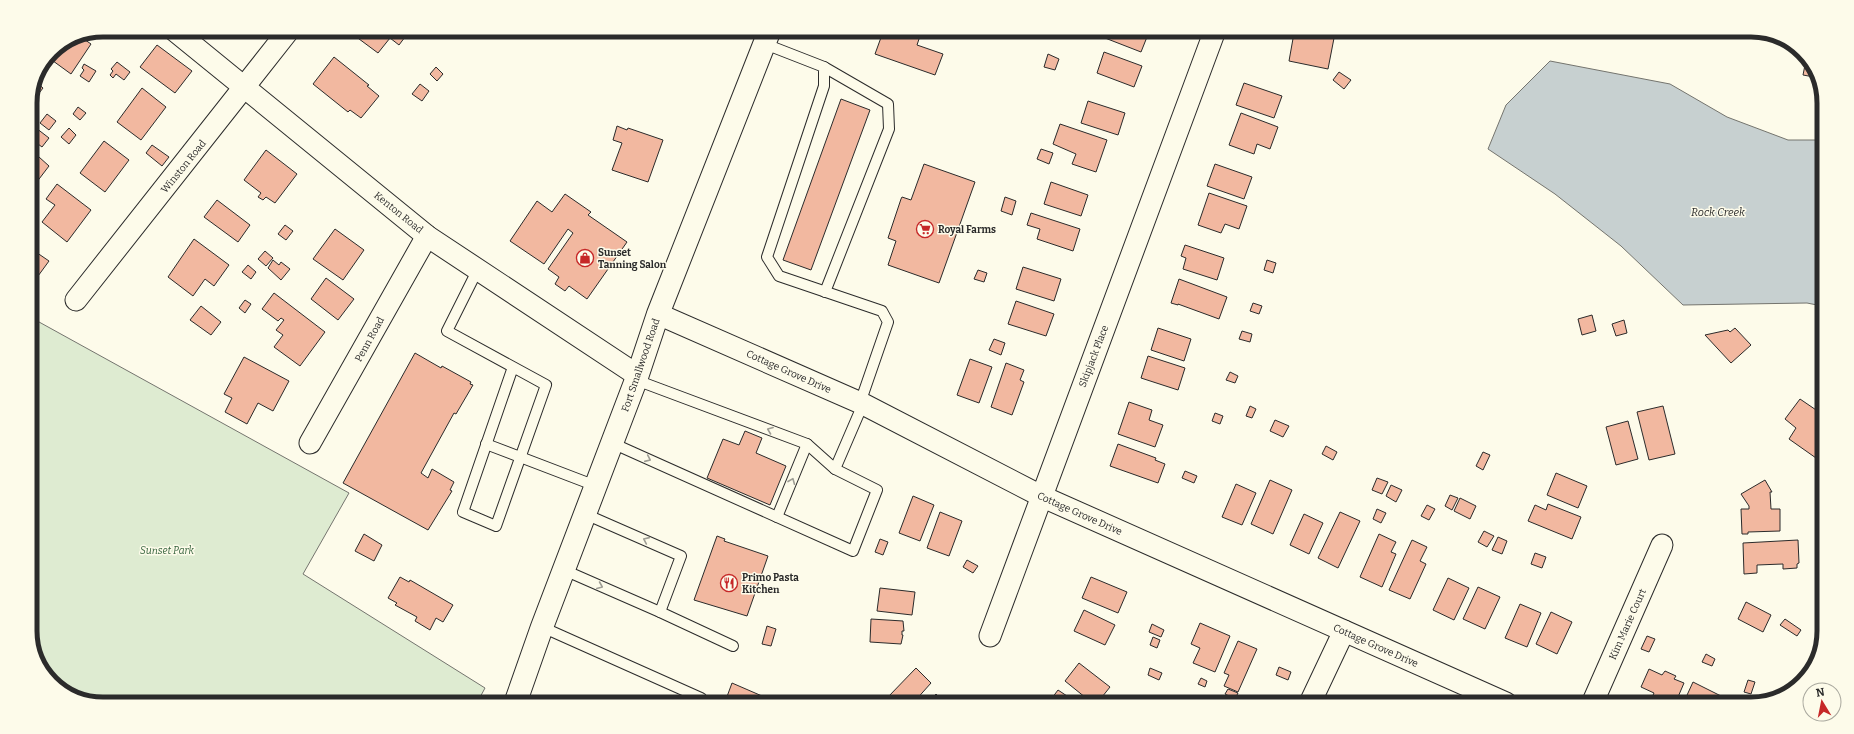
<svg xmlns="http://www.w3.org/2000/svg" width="1854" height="734" font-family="Bitter,serif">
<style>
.green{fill:#deebd1;stroke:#74746e}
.water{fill:#c7d0d0;stroke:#74746e}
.building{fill:#f2b8a0;stroke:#2b2b2b}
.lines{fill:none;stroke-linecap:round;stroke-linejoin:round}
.service-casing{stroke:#2b2b2b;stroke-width:12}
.minor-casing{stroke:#2b2b2b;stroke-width:23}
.primary-casing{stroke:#2b2b2b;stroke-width:24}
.service{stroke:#fdfbea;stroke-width:10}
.minor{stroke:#fdfbea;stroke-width:21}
.primary{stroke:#fdfbea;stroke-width:22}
.oneway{stroke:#9e9d94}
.labels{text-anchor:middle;stroke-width:3;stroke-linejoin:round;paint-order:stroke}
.street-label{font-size:10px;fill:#2b2b2b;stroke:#fdfbea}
.poi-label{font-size:10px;font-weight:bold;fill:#2b2b2b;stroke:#fdfbea;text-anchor:start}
.park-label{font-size:10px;font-style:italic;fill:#34623c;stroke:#fdfbea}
.water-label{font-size:11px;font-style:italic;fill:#2b2b2b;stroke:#fdfbea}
.rim{fill:none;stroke:#2b2b2b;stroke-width:5}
</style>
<rect width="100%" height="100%" fill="#fdfbea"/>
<polygon class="green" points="30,317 349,493 303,574 485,688 478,701 79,700 45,676 30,636"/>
<polygon class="water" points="1550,61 1670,84 1727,117 1788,140 1824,140 1822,306 1807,303 1683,305 1621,246 1555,194 1488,149 1506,105"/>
<g class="building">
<polygon points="353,31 406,31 408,33 399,45 390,38 378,53 351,33"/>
<polygon points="883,32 889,34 890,32 909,32 920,36 917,45 943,54 935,75 875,54"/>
<polygon points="1108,32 1149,32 1141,52 1105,38"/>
<polygon points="1294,33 1335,33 1328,69 1289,61"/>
<polygon points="75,35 78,35 91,44 71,74 49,58 52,51"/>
<polygon points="157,45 192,71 175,93 140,67"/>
<polygon points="1104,52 1142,66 1134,87 1097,73"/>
<polygon points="1048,54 1059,59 1055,70 1044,67"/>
<polygon points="334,57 369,85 367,86 379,96 361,118 350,110 348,112 313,84"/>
<polygon points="117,62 130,72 124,80 116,74 113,78 110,75 113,71 111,69"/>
<polygon points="84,64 96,71 89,82 80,76 84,70 82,68"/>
<polygon points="1805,65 1812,66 1814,77 1803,75"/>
<polygon points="436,67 443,74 437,81 430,74"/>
<polygon points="1339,72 1351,80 1344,89 1333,80"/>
<polygon points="37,83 43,88 30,105 30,98"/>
<polygon points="1244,83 1282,96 1274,118 1236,105"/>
<polygon points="420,84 429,91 422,101 412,94"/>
<polygon points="142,88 166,107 141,140 117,122"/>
<polygon points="841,99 870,110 811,270 783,260"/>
<polygon points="1088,101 1125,113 1118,135 1081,123"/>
<polygon points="78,107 86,113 80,120 73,114"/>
<polygon points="1241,113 1278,127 1270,149 1257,144 1254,154 1229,145"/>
<polygon points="47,114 56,121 49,130 40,123"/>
<polygon points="1060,124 1107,140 1096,172 1072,164 1076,154 1053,144"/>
<polygon points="617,126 627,130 628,128 663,140 648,182 612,170 622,143 613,140"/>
<polygon points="36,128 49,138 42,147 30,138"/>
<polygon points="69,128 76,135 69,144 61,137"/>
<polygon points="104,141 129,160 105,192 80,173"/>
<polygon points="152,145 169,157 162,166 146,153"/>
<polygon points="1041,149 1053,153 1049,164 1037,159"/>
<polygon points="266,150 297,174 275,203 266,197 263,200 258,197 261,193 244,180"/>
<polygon points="39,157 49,166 36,183 30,178 30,169"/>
<polygon points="924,164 975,182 939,283 888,265 896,241 888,238 901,199 902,197 911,200"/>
<polygon points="1215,164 1252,177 1244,199 1207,186"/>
<polygon points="1051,182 1088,195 1081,216 1044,204"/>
<polygon points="57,184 91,210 67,242 42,222 55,205 46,199"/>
<polygon points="1209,193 1247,206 1239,229 1225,224 1221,233 1198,225"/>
<polygon points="565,194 591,212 588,215 627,242 587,299 569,286 565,291 555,284 559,277 548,269 573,233 568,229 544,264 510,241 537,201 552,212"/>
<polygon points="1005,197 1016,201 1012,215 1001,211"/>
<polygon points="217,200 250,225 238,242 204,217"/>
<polygon points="1031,213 1080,229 1073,251 1037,239 1040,229 1027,225"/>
<polygon points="285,225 293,231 286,240 278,234"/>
<polygon points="335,229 364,250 343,280 313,259"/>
<polygon points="194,239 229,265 214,286 205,279 193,296 168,277"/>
<polygon points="1185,245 1224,258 1217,280 1183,269 1186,258 1181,256"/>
<polygon points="30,248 49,261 30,287"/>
<polygon points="265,251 273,258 266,266 258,259"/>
<polygon points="273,260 279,265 281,262 290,269 281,280 268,268"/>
<polygon points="1267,260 1276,263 1273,273 1264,270"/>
<polygon points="248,265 256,272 251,279 242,272"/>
<polygon points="1023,267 1061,279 1054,301 1016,289"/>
<polygon points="978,270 987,273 984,282 974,279"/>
<polygon points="326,278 354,299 338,320 311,299"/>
<polygon points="1179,279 1227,297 1219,319 1178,304 1178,305 1171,303"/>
<polygon points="274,293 325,332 300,366 274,347 283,335 276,330 284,320 281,318 278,321 262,309"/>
<polygon points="245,300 251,304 245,313 239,308"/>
<polygon points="1016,301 1054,314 1046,336 1008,324"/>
<polygon points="1253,303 1262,306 1259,314 1250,311"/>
<polygon points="201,306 221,322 211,335 190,320"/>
<polygon points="1592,315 1596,331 1582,335 1578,319"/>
<polygon points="1624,320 1627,333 1616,336 1612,324"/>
<polygon points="1158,328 1191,339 1184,361 1151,350"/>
<polygon points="1735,328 1751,345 1731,363 1705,335 1728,330 1730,332"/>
<polygon points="1242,331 1252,334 1250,342 1239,339"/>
<polygon points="994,339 1005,343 1001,355 989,350"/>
<polygon points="415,353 441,368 442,366 471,382 470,384 473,385 456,414 454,413 421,473 428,478 432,469 454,482 450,490 452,491 428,530 343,483"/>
<polygon points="1148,356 1185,368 1178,390 1141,378"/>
<polygon points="244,357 289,381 273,411 258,403 247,424 225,412 232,398 224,394"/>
<polygon points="970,359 992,367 979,403 957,395"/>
<polygon points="1006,363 1024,370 1020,380 1024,382 1012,415 991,407"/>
<polygon points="1230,372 1238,376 1235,383 1226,380"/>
<polygon points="1800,399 1822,414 1821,451 1816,458 1789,439 1796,428 1785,419"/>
<polygon points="1129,402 1152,410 1149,420 1163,425 1155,447 1118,434"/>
<polygon points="1250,406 1256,409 1252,418 1246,416"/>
<polygon points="1663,406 1675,454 1649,460 1637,412"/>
<polygon points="1215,413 1223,416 1220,424 1212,421"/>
<polygon points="1275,420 1289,426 1283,437 1270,431"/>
<polygon points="1628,421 1638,459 1616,465 1606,427"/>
<polygon points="745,431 762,438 756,453 786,466 770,505 707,478 723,439 739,445"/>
<polygon points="1118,444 1156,458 1155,460 1165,464 1158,483 1110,466"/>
<polygon points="1326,446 1337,452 1333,460 1322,454"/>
<polygon points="1483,452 1490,455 1483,470 1476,466"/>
<polygon points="1185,471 1197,476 1194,483 1182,478"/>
<polygon points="1556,473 1587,486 1578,508 1547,495"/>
<polygon points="1377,478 1388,482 1382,494 1372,490"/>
<polygon points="1270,480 1292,490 1273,534 1251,524"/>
<polygon points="1765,480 1772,492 1770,492 1771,509 1780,509 1780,531 1748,532 1748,534 1742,534 1741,509 1749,509 1749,506 1741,494"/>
<polygon points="1236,484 1256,493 1242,525 1222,517"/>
<polygon points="1391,485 1402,490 1396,502 1386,496"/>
<polygon points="1450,495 1458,498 1452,510 1445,506"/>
<polygon points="913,496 934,505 920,541 899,533"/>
<polygon points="1460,498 1476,506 1470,519 1454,511"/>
<polygon points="1548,504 1581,517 1572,539 1528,521 1535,505 1546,510"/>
<polygon points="1427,505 1435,509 1429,520 1421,516"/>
<polygon points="1377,509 1386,513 1381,523 1373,519"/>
<polygon points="940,512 962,521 949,556 927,548"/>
<polygon points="1340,512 1360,521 1338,568 1318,558"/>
<polygon points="1304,514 1323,523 1309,554 1290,545"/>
<polygon points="1484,531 1494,536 1487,547 1478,542"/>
<polygon points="364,534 382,545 374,561 355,551"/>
<polygon points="1379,534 1396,542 1391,552 1396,554 1382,587 1360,577"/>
<polygon points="717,536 725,539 724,541 768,556 747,616 694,600"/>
<polygon points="1498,537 1507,541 1502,554 1492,550"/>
<polygon points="880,539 888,542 883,555 875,552"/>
<polygon points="1412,540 1427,547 1420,561 1426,564 1410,599 1389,590"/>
<polygon points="1798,540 1799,563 1797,564 1797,568 1783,569 1783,564 1757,565 1757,573 1744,574 1743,543"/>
<polygon points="1535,553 1546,557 1542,568 1531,564"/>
<polygon points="967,560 978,566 973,573 963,567"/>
<polygon points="400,577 409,582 410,580 453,605 443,622 436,618 430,630 415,621 417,617 395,605 397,603 388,598"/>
<polygon points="1091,577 1127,592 1118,613 1082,598"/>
<polygon points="1448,578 1469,588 1454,620 1433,610"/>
<polygon points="1478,587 1500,597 1485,629 1463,619"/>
<polygon points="880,588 915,592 912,615 877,611"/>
<polygon points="1746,602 1771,615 1763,632 1738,619"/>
<polygon points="1520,604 1541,613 1527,647 1505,638"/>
<polygon points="1084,610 1115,625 1105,645 1074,631"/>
<polygon points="1551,612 1572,622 1557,654 1536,644"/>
<polygon points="871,619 903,621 904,631 902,631 902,635 903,635 901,644 870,642"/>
<polygon points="1785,619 1801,630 1797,636 1780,625"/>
<polygon points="1200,623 1230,636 1215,672 1193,663 1200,648 1191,644"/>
<polygon points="1152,624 1164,630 1161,637 1149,632"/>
<polygon points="767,626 776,629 771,646 762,644"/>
<polygon points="1647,636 1655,639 1649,652 1641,649"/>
<polygon points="1153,637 1160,640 1157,648 1150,645"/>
<polygon points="1238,641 1257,649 1238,692 1224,686 1229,675 1224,673"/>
<polygon points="1706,654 1715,659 1712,666 1702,662"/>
<polygon points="1079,663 1110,687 1098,702 1091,702 1065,681"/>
<polygon points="1279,667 1291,672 1288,680 1276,675"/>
<polygon points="916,668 931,683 914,702 894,702 888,697"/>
<polygon points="1150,668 1162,673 1159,680 1148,675"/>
<polygon points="1649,669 1662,675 1665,671 1676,676 1674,679 1684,683 1675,704 1649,704 1654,693 1641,687"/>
<polygon points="1201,678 1207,681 1205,687 1198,684"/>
<polygon points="1748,680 1755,682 1751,694 1744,692"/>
<polygon points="1693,682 1725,698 1722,704 1683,704"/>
<polygon points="732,683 762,696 759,702 725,702"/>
<polygon points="1228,689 1238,693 1235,699 1225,694"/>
<polygon points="1058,690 1076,702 1049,702"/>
<polygon points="936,694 944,702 929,702"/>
<polygon points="1176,699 1189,703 1175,703"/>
</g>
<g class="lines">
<g class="service-casing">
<g id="service">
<polyline points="765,44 824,67 824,86 767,257 779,276 882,311 888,322 860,403"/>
<polyline points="824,67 888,104 889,129 825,292"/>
<polyline points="478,269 447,331 546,385 496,526 463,512 513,367"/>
<polyline points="636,380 807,444 835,469"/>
<polyline points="612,443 853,551 877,490 835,469 863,404"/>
<polyline points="486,444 596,486"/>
<polyline points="585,514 681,556 660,612"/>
<polyline points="777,517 807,444"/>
<polyline points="564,570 660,612 733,646"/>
<polyline points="542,627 701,698 700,702"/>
</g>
</g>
<g class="minor-casing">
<g id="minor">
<polyline points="174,30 427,236 637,375"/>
<polyline points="76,300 289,30"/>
<polyline points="658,314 863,404 1041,496 1506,703"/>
<polyline points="310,443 427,236"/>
<polyline points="990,636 1214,33"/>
<polyline points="1310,703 1344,631"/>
<polyline points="1592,704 1662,545"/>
</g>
</g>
<g class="primary-casing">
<polyline id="primary" points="516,701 542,627 636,380 658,314 769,32"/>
</g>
<use href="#service" class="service"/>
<use href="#minor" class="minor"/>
<use href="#primary" class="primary"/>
</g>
<defs><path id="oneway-chevron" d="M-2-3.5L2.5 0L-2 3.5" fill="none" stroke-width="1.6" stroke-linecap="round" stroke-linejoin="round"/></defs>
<g class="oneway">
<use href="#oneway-chevron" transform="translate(770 430) rotate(-159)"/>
<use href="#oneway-chevron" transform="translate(648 459) rotate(24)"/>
<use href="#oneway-chevron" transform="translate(792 481) rotate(-68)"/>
<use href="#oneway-chevron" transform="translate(646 540) rotate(-156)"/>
<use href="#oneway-chevron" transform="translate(600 586) rotate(23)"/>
</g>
<defs>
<g id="supermarket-ring" transform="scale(0.9)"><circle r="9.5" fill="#fdfbea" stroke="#c62828" stroke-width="1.5"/><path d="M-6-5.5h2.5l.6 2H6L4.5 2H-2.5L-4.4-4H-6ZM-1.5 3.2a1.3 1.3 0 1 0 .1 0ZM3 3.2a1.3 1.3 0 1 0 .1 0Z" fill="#c62828"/></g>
<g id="shop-ring" transform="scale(0.9)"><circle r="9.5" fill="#fdfbea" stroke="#c62828" stroke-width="1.5"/><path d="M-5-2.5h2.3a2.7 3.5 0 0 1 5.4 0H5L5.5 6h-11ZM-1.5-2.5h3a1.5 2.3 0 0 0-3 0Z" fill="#c62828"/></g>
<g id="restaurant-ring" transform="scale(0.9)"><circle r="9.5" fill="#fdfbea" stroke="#c62828" stroke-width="1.5"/><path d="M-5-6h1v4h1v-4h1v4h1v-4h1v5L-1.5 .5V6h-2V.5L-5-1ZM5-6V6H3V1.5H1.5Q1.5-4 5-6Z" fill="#c62828"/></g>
</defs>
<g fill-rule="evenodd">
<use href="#supermarket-ring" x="925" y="229"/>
<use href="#shop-ring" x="585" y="258"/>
<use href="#restaurant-ring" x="729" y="583"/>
</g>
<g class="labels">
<g class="street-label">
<text transform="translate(183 166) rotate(-51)" y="4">Winston Road</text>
<text transform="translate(399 212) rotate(39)" y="4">Kenton Road</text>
<text transform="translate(369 339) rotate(-61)" y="4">Penn Road</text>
<text transform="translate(1093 356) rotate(-69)" y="4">Skipjack Place</text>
<text transform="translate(640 365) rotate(-71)" y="4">Fort Smallwood Road</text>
<text transform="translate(789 371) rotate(24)" y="4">Cottage Grove Drive</text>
<text transform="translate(1080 513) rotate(24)" y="4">Cottage Grove Drive</text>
<text transform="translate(1627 624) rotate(-66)" y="4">Kim Marie Court</text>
<text transform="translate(1376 645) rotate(24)" y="4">Cottage Grove Drive</text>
</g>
<g class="poi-label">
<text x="938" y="233">Royal Farms</text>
<text x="598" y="256">Sunset<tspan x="598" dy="12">Tanning Salon</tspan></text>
<text x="742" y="581">Primo Pasta<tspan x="742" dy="12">Kitchen</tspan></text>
</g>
<g class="park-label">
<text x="167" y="554">Sunset Park</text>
</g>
<g class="water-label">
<text x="1718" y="216">Rock Creek</text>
</g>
</g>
<path d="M0 0H1854V734H0ZM103 37H1751A66 66 0 0 1 1817 103V631A66 66 0 0 1 1751 697H103A66 66 0 0 1 37 631V103A66 66 0 0 1 103 37Z" fill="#fdfbea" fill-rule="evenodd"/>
<path class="rim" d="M103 37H1751A66 66 0 0 1 1817 103V631A66 66 0 0 1 1751 697H103A66 66 0 0 1 37 631V103A66 66 0 0 1 103 37Z"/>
<g transform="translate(1822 702) rotate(350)"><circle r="19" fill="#fdfbea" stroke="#a9a89e"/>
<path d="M0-3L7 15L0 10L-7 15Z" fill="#c62828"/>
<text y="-6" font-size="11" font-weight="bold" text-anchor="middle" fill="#2b2b2b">N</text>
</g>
</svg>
